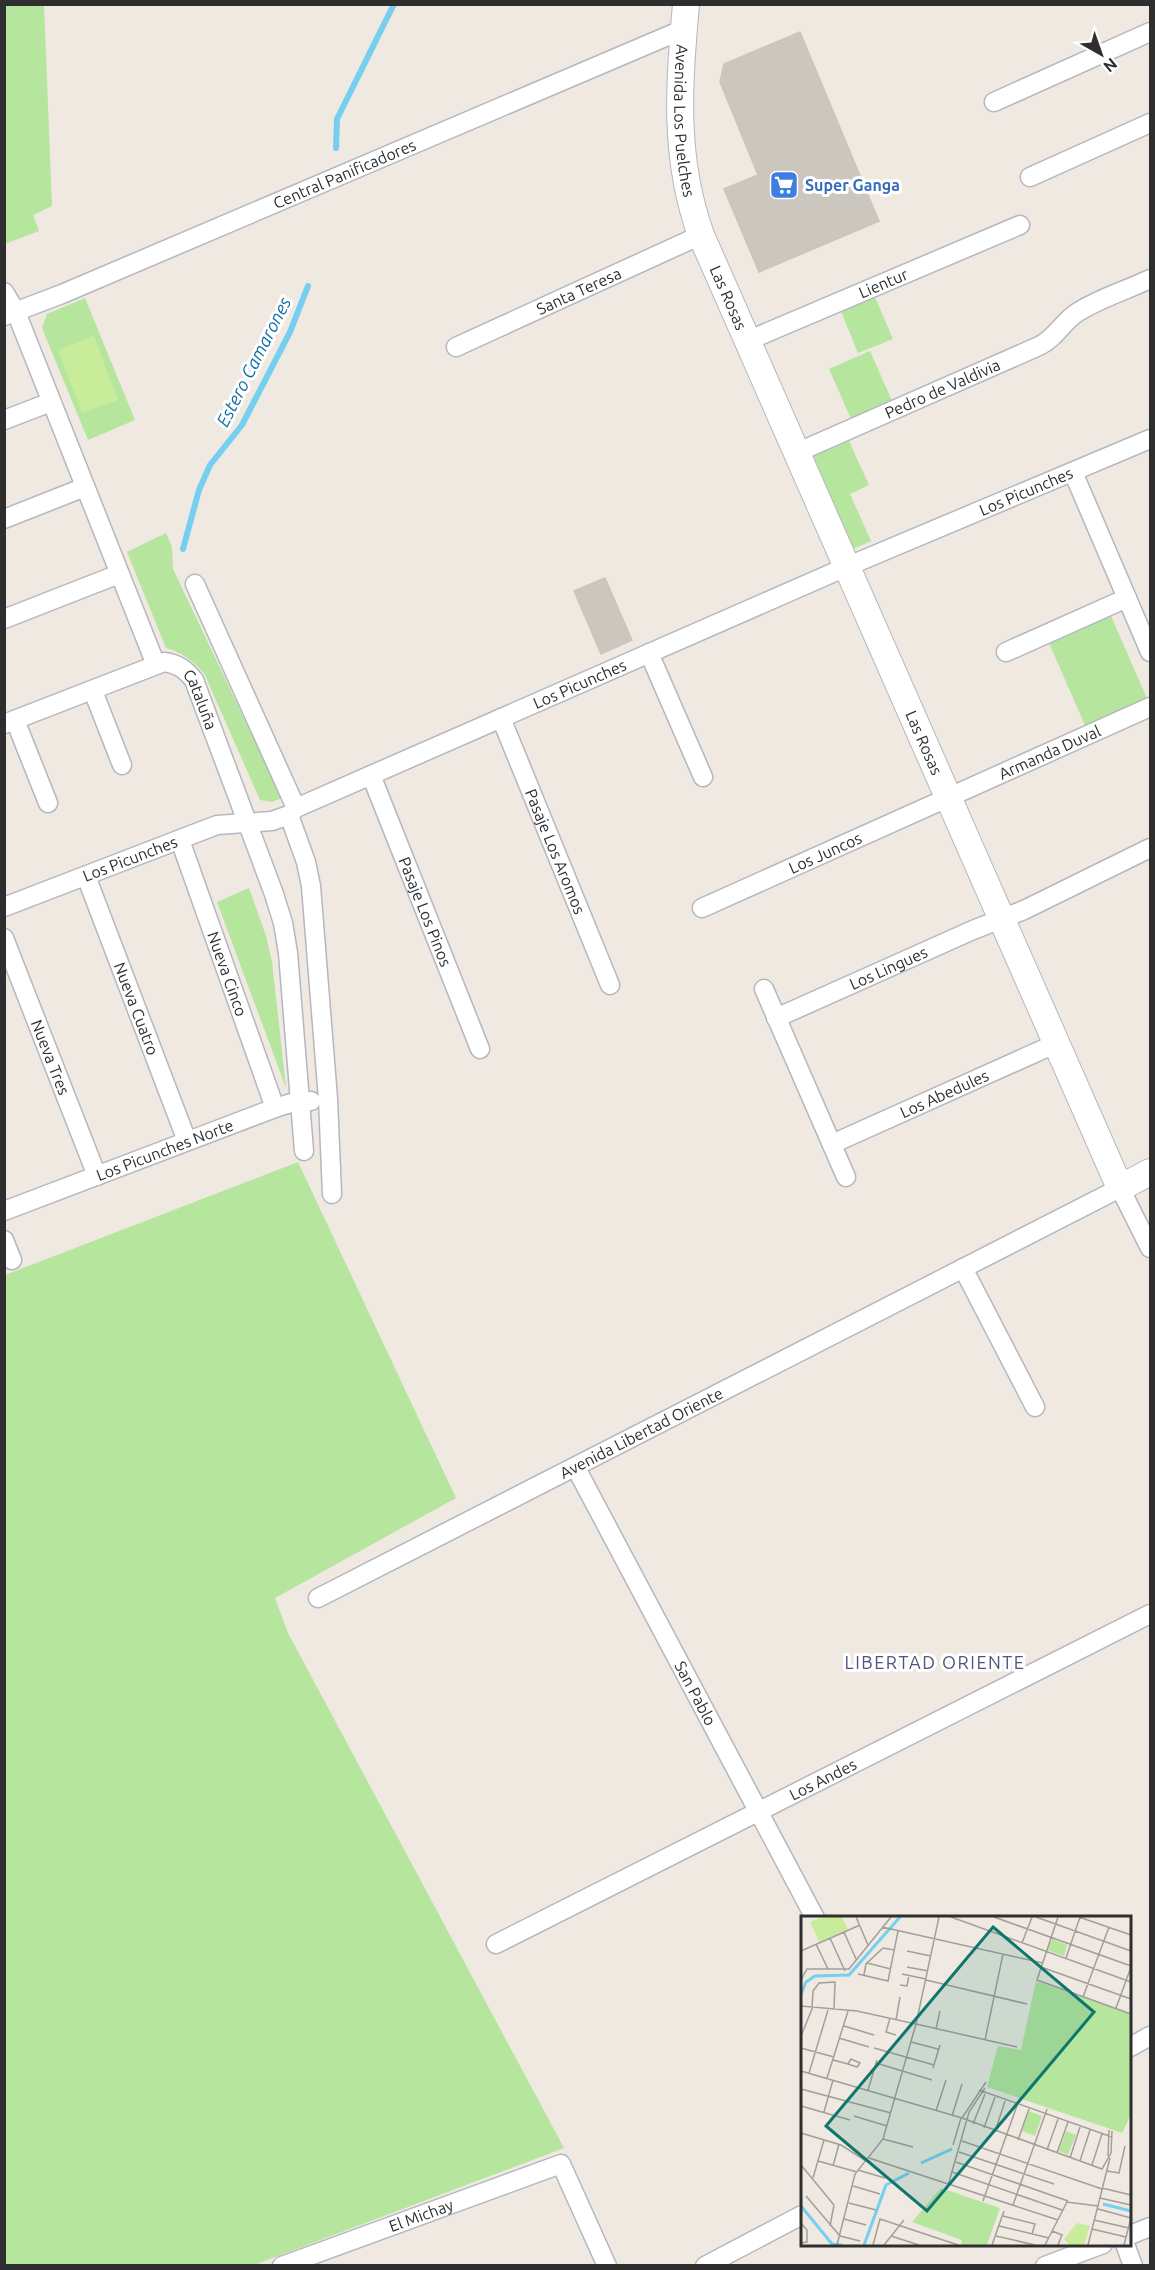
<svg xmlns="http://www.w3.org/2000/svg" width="1155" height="2270" font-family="Ubuntu,sans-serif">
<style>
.green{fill:#b6e59e}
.pitch{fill:#c9ec9a}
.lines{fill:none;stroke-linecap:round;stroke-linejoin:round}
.stream{stroke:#75cff0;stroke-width:6}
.building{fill:#cbc7bf;stroke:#cbc5ba;stroke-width:1.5}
.street-casing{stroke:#b4b7c1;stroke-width:21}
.secondary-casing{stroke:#b4b7c1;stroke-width:28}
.street{stroke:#fff;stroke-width:18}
.secondary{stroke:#fff;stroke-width:26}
.labels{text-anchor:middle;stroke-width:6;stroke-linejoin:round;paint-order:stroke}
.street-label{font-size:16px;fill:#2e2e2e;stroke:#fff}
.shop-label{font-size:16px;font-weight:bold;fill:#366cbe;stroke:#fff;text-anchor:start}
.water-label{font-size:18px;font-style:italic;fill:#0d6fa3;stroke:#fff}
.neighbourhood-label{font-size:18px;letter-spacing:1.5px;fill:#4d5680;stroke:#fff}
.inset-river{fill:none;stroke:#75cff0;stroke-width:3}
.inset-road{fill:none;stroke:#a29e99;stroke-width:1.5}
.view{fill:#0f766e;fill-opacity:0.15;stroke:#0f766e;stroke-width:3}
.inset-edge{fill:none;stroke:#2e2e2e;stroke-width:3}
</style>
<rect width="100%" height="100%" fill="#efe9e1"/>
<g class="green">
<polygon points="5,4 44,5 52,206 33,215 39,231 5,244"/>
<polygon points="874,295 893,339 858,353 840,309"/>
<polygon points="85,298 135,420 88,440 42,328 47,314"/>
<polygon points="870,351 892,401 851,419 829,369"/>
<polygon points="849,441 869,485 850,494 871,541 844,553 803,461"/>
<path d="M166,533L172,547L173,569L282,798L272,802L260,800L204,673C192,661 182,652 166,648L127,552Z"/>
<polygon points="1111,616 1149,703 1087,730 1049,643"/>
<polygon points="249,888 266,936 272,962 286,1088 217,902"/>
<polygon points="298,1162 456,1498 275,1598 288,1633 564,2148 254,2265 5,2265 5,1275"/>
</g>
<polygon class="pitch" points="94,336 118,400 82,413 58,350"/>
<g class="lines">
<g class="stream">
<polyline points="336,148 337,119 394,4"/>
<polyline points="183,549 199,490 210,465 242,425 290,332 308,286"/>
</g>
</g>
<g class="building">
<polygon points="800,32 879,221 759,272 724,189 758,175 720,82 724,64"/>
<polygon points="605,578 632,640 601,654 574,591"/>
</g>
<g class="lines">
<g class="street-casing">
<g id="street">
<polyline points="994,102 1150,32"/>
<polyline points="1030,177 1150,123"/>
<polyline points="4,292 16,312 156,665"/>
<path id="s1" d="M4,316L62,294L684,29"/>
<path id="s2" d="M747,341L1020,225"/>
<path id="s3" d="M456,347L701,235"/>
<polyline points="4,420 51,402"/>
<path id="s4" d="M796,453L1039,346C1056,338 1063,321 1078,312C1100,298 1127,290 1150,279"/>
<polyline points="1073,472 1150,652"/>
<polyline points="4,519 85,487"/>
<polyline points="195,584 296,808"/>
<polyline points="4,619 119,574"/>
<polyline points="1006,652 1127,598"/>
<polyline points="649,653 703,777"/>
<polyline points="93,691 122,765"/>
<path id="s5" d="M501,718L610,985"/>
<polyline points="15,720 48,803"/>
<path id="s6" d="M4,724L164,662C178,664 185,669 194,680L274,894L283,923L288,953L304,1151"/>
<path id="s7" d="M371,775L480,1049"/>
<polyline points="289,815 306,862 311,886 328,1099 332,1194"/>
<path id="s8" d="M180,840L275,1108"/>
<path id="s9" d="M86,876L187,1141"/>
<path id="s10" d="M4,907L217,825L272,821L289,815L296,808L846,567L1150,439"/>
<path id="s11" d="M702,908L1150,707"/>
<path id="s12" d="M4,938L97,1176"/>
<polyline points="764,989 846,1177"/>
<path id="s13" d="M776,1018L973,930L1024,910L1150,848"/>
<path id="s14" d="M832,1144L1057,1043"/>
<path id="s15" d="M4,1211L275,1108L291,1103L311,1101"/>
<polyline points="4,1240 12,1260"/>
<polyline points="963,1268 1035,1407"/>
<path id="s16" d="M576,1468L815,1918"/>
<path id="s17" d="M318,1598L1120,1188L1150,1248"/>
<path id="s18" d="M496,1944L1150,1614"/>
<polyline points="1130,2047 1150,2036"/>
<polyline points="1130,2235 1150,2227"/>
<polyline points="1125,2244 1133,2266"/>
<path id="s19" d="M282,2266L561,2164L607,2266"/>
<polyline points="705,2266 802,2215"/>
<polyline points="1045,2266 1103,2244"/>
</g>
</g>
<g class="secondary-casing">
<g id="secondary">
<path id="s20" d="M686,4C679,85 673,157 701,235L1120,1188L1150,1172"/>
</g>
</g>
<use href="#street" class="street"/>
<use href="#secondary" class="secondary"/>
</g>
<defs>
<g id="supermarket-square" transform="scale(1.5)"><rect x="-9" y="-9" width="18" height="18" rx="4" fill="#3f7fe0" stroke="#fff"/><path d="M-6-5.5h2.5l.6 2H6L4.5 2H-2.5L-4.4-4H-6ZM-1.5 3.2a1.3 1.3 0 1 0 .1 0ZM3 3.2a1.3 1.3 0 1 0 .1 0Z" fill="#fff"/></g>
</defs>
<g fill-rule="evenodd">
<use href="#supermarket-square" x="784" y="185"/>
</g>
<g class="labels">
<g class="street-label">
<text dy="6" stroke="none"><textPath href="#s20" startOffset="117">Avenida Los Puelches</textPath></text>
<text dy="6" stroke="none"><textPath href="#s1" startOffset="369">Central Panificadores</textPath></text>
<text dy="6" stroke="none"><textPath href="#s2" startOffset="148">Lientur</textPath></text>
<text dy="6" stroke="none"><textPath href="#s3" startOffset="135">Santa Teresa</textPath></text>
<text dy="6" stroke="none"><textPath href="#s20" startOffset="302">Las Rosas</textPath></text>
<text dy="6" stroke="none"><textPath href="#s4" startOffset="160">Pedro de Valdivia</textPath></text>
<text dy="6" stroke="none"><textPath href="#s10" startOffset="1107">Los Picunches</textPath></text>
<text dy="6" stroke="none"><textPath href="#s10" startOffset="621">Los Picunches</textPath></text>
<text dy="6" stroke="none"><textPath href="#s6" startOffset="228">Cataluña</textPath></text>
<text dy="6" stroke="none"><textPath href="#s20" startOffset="788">Las Rosas</textPath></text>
<text dy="6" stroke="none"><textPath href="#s11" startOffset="381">Armanda Duval</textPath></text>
<text dy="6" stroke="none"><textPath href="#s5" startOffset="144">Pasaje Los Aromos</textPath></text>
<text dy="6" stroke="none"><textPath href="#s11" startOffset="135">Los Juncos</textPath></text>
<text dy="6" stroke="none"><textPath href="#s10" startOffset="135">Los Picunches</textPath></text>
<text dy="6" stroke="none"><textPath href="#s7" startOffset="147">Pasaje Los Pinos</textPath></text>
<text dy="6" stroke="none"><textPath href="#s13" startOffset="123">Los Lingues</textPath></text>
<text dy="6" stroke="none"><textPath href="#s8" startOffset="142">Nueva Cinco</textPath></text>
<text dy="6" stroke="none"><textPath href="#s9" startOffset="142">Nueva Cuatro</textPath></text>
<text dy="6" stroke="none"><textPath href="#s12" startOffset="128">Nueva Tres</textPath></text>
<text dy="6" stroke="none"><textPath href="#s14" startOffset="123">Los Abedules</textPath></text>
<text dy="6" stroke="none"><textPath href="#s15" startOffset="172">Los Picunches Norte</textPath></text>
<text dy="6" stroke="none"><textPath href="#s17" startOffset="363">Avenida Libertad Oriente</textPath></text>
<text dy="6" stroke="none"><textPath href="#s16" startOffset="255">San Pablo</textPath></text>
<text dy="6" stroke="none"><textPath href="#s18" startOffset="366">Los Andes</textPath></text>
<text dy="6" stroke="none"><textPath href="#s19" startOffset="148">El Michay</textPath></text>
</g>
<g class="shop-label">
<text x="805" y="191">Super Ganga</text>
</g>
<g class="water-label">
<text transform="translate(254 362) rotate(-63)" y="6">Estero Camarones</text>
</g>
<g class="neighbourhood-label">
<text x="935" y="1669">LIBERTAD ORIENTE</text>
</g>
</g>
<g transform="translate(801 1916)">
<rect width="330" height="330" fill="#efe9e1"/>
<path d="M251,23L266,29L263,40L246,34ZM235,65L330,98V198L321,217L186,171L197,130L220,134ZM228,195L241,200L234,220L221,215ZM265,215L275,219L267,239L258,235ZM140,272L199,292L186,329H160L161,324L111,306Z" fill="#b6e59e"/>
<path d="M21,1H41L47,13L18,26L9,6ZM276,307L289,310L283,329H268L263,323Z" fill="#c9ec9a"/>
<path class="inset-river" d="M0,78L5,66L14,60L48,59L99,1M120,247L151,233M302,288L330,295M0,290L31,328L41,329M63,329L85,269L108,257"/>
<path class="inset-road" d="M55,1L67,29M138,1L115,108L216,131M150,1L330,66M193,1L330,50M235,1L330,35M257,1L236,64L330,98M278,1L330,19M81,11L242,47M43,16L55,43M29,22L44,55M221,27L231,1M15,28L27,53M0,35L59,9M106,35L130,40M265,42L279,1M66,47L90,53M106,51L127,55M240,51L330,83M57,58L87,65L97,15M101,58L125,63M63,59L65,48L82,32L93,34M0,64L6,53H48L90,1M125,64L226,88M99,69L106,70L108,59M282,81L308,11M0,90L56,95L115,108L82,223L54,258L36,329M315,92L330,51M89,102L85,116L95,119M95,104L99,81M43,110L73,119M135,113L139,95M0,120L11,93L12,75L18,67L34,66L33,93M38,122L68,131M184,124L202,38M110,126L137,133M0,132L33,141M73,132L133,149M32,144L47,148L56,151L59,147L50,143L47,148M75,147L131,164M132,152L139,129M0,155L161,202L301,253L310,237L311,215M8,157L27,94M26,162L47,95M0,173L90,197M67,174L76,144M178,174L311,221M0,190L49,204M135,195L145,164M23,196L32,164M53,200L86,210M151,200L161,168M161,202L185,166M172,208L184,178M183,212L194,181M194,216L204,185M0,217L40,229L65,245M82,223L112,231M217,224L228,193M161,225L301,273M152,229L160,202M246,234L257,203M158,236L253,268M256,237L267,206M307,240L308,214M68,242L257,304M269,242L279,211M17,245L56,256M279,245L289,214M155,246L267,285M0,249L33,289M291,249L301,218M32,250L38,228M57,254L84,262M306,255L318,257L324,230M151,256L261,294M12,262L23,224M52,270L79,278M301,272L330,279M146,273L168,196L184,172M5,280L39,320L59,325M299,282L330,289M182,285L218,184M48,287L75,294M212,289L246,193M297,293L330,302M202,300L234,308L231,318M43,303L65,309M293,304L328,312M0,307L6,314V326L0,327M29,310L33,289M198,310L248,322M291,313L325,321M251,315L261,319L257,329M90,320L118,329M195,320L234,329M72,329L79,303L157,329M83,329L103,304M191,329L203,295M244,329L266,286L297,290M287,329L309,242M323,329L330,302"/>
<path class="view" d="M192,11L293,96L126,295L25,210Z"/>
<rect width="330" height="330" class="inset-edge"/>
</g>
<rect width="1155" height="2270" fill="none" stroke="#2e2e2e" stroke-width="12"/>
<g transform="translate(1101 54) rotate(140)" stroke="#ffffff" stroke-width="4.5" paint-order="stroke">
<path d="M0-4.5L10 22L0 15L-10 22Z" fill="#2e2e2e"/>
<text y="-9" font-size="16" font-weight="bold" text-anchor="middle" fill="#2e2e2e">N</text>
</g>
</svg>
